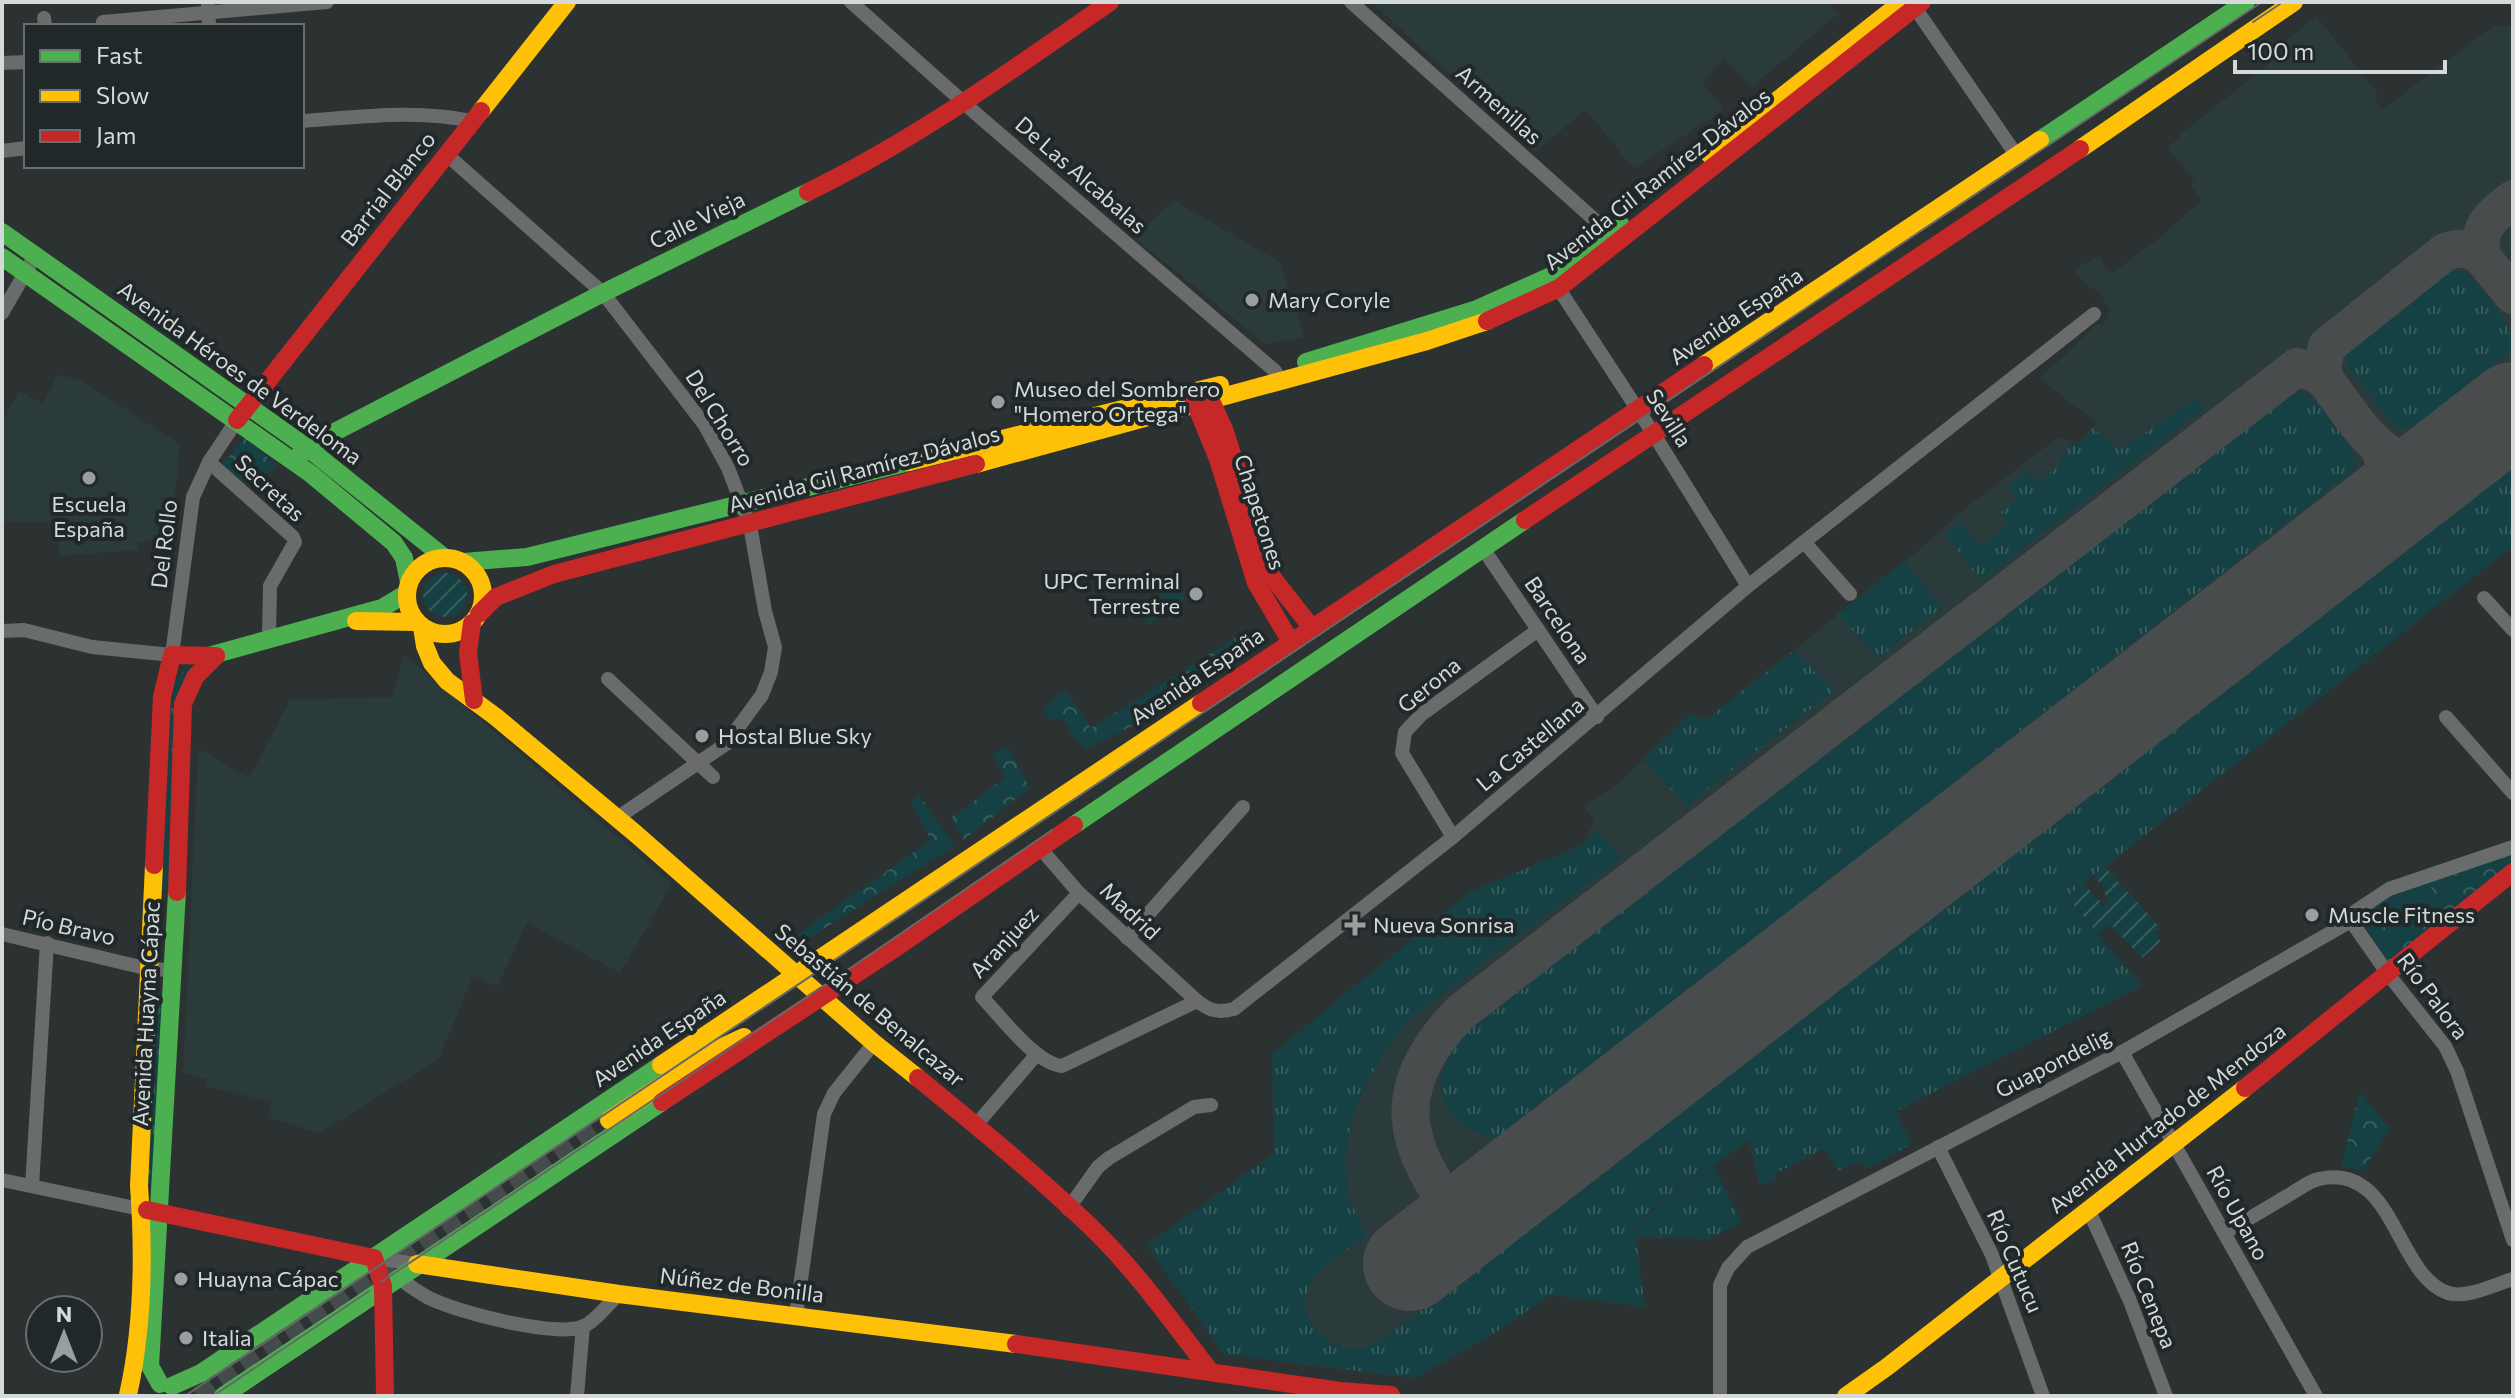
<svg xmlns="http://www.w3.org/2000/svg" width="2515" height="1398" font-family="Commissioner,sans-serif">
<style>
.built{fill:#2b3a3b}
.grass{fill:url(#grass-tufts)}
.forest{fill:url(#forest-crowns)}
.garden{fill:url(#garden-furrows)}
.pitch{fill:#164144}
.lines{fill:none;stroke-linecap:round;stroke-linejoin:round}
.taxiway{stroke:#494c4c;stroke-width:38}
.runway{stroke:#494c4c;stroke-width:94}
.secondary-tunnel{stroke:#454a4a;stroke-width:18;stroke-dasharray:18 9;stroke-linecap:butt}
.street{stroke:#6a6c6c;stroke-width:14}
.fast{stroke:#4caf50;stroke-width:18}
.slow{stroke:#ffc107;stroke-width:18}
.jam{stroke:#c62828;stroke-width:18}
.tram{stroke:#666868;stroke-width:2}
.poi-dot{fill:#999e9e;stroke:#212829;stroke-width:3}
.labels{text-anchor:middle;stroke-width:8;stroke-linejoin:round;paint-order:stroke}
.street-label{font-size:22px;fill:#d4d9d9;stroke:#212829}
.poi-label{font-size:22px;fill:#d4d9d9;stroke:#212829;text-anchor:start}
</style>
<defs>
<pattern id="grass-tufts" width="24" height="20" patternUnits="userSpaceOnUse" patternTransform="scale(2)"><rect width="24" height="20" fill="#164144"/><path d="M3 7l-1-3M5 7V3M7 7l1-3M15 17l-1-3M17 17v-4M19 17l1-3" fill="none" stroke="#375c5e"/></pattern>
<pattern id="forest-crowns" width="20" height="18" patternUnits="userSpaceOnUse" patternTransform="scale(2)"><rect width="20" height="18" fill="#164144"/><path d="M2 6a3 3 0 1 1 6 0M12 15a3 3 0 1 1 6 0" fill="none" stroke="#375c5e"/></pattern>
<pattern id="garden-furrows" width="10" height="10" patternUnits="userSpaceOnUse" patternTransform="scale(2)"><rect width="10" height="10" fill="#164144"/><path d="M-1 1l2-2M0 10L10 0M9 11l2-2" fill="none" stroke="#375c5e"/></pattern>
</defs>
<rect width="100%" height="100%" fill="#2c3131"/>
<g class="built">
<polygon points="1371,2 1828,2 1838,14 1752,87 1724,59 1702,82 1725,109 1634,169 1586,110 1535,152"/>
<polygon points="2317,16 2378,94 2374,98 2383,109 2493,26 2513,26 2513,546 1936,999 1634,1224 1645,1307 1551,1295 1485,1339 1415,1378 1293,1364 1198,1216 1274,1153 1272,1054 1470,892 1582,845 1595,821 1584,807 1618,784 1690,714 1706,720 1915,553 1963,510 2058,437 2077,444 2097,423 2040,379 2095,325 2101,325 2108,318 2110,310 2099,293 2083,283 2074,268 2099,256 2111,274 2160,237 2202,200 2191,185 2194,181 2167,147 2180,138 2179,135 2287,49 2283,43"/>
<polygon points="1173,200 1280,262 1305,338 1265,344 1135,238"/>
<polygon points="58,374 82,381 180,444 171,539 138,542 137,550 59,556 57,521 2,522 2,423 19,391 43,403"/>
<polygon points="404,654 672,884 620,973 527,923 497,987 473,976 439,1059 320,1133 268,1118 271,1102 206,1086 207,1079 183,1073 198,748 249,778 290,700 392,697"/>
</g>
<g class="grass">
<path d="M2460,270L2468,274C2484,295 2513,321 2513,349L2418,425L2403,430L2394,425L2348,368L2346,355L2350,349L2452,271Z"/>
<path d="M2298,391C2318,396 2359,448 2355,469L1512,1128L1497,1138C1435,1128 1426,1077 1464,1034L2281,401Z"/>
<polygon points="2196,399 2204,408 1981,581 1945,535 1959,522 1981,546 2008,524 2001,512 2017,498 2008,486 2026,471 2037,483 2056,468 2072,442 2078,444 2092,428 2120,450"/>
<path d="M2513,462V546L2066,897L2142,986L1895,1112L1912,1144L1865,1169L1860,1161L1837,1171L1825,1148L1775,1174L1777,1179L1760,1186L1749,1140L1634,1224L1645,1307L1551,1295L1485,1339L1415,1378L1223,1354L1147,1245L1274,1153L1272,1054L1470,892L1582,845L1596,831L1622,858L1415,1015C1372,1060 1337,1126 1348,1190C1351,1206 1360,1222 1366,1237C1346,1252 1315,1267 1307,1291C1296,1324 1339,1359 1369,1346C1389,1336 1408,1319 1426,1307Z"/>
<polygon points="1904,561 1942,607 1878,658 1838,614"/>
<polygon points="1794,650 1833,691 1687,806 1643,760 1690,714 1706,720"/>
<polygon points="198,664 190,673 171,889 160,891 170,687 186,669"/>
<polygon points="154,995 164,996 152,1184 143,1183"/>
<polygon points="1714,1167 1742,1223 1707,1239 1637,1237 1635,1225"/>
</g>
<g class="forest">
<polygon points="245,437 277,466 247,485 221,466"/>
<polygon points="1177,583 1186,598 1149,625 1138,609"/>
<path d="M1248,630L1257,639C1207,689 1149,718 1086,749L1072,736L1069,726L1061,719L1050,720L1042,709L1066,690L1091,728Z"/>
<polygon points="1007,745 1030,788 963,840 951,818 1006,777 992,755"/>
<polygon points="919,795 955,846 801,943 791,939 931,840 911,802"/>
<polygon points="2513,849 2513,870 2392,967 2357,916 2425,877"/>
<polygon points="2360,1092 2390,1129 2362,1171 2341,1166"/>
</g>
<g class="garden">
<circle cx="445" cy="595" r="22"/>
<polygon points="2105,867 2160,927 2154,933 2161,941 2142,958 2110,924 2098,934 2067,897 2084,884 2103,905 2109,899 2103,892 2105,889 2094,876"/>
</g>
<polygon class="pitch" points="2425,878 2446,912 2395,944 2374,910"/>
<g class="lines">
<g class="taxiway">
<polyline points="2482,257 2513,295"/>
<path d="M2325,380C2352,414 2383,475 2434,462C2444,459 2453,453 2463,448"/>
<path d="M2360,527C2379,501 2395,481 2379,448"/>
<path d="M1463,1223C1400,1147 1387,1087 1461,1012L2297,367L2315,373L2325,380L2322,366L2327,346L2445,252C2460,247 2470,248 2482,257C2476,228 2491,216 2513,199"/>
</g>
<polyline class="runway" points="1410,1264 2513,409"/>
<polyline class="secondary-tunnel" points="198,1396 609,1120"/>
<g class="street">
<polyline points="208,2 209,26"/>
<polyline points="851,2 981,118 1275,371 1280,381"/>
<polyline points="1351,2 1616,239"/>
<polyline points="1911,2 2017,156"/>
<polyline points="44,18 45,26"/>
<polyline points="103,22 327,2"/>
<polyline points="2,63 26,62"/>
<path d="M302,121C358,117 417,109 472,121"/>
<polyline points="2,151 26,148"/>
<polyline points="446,154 603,293 704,424 728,468 750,525 765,611 775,647 771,672 762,695 726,744 617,818"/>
<polyline points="1553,280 1653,433 1748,586"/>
<polyline points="2,313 36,254"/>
<polyline points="209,462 293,537 295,542 270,586 269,638"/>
<polyline points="1804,542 1850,594"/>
<polyline points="1482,547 1597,717"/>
<polyline points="2484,598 2513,630"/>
<polyline points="2,631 24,630 92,647 172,655 193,497 209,462 237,420"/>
<polyline points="608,679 713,777"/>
<polyline points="2446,717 2513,793"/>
<polyline points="1453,837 1402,753 1405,732 1422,714 1538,630"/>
<path d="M1040,848L1079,893L1197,1001C1210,1011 1218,1013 1234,1009L1453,837L1748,586L2094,314"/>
<path d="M1079,893L982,997C1001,1017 1035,1063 1062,1066L1197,1001"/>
<polyline points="2351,921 2388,974 2445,1046 2457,1071 2513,1240"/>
<polyline points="2,934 149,969 173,970"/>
<polyline points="1127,938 1243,807"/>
<polyline points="2122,1052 2316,1396"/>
<polyline points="976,1125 1037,1054"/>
<polyline points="1938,1147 1992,1255 2043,1396"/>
<polyline points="2,1180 140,1209"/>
<polyline points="32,1186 47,943"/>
<polyline points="1068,1209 1098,1167 1109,1158 1194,1107 1211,1105"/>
<polyline points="2089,1211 2130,1301 2166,1396"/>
<path d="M2224,1233C2245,1221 2266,1209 2287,1196C2297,1191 2308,1181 2319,1179C2395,1162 2395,1275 2448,1293C2467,1299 2495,1284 2513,1279"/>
<polyline points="374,1258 417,1264"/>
<path d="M398,1277C408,1285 418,1292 429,1298C457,1312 552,1337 582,1327C595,1322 608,1304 619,1294"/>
<polyline points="796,1316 824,1114 834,1093 874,1043"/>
<polyline points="577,1396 583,1326"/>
<polyline points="1720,1396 1720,1285 1728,1268 1747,1247 2122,1052 2351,921 2351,914 2389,889 2513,847"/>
</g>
<g class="fast">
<polyline points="2040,140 2246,2"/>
<polyline points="2,232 309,449 445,558"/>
<polyline points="2,257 311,474 394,543 404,558 409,582"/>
<polyline points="1306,362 1477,309 1551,276 1620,224"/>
<polyline points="293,460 325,437 603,293 808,192"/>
<polyline points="463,562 527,557 909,462"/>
<polyline points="205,657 382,608 407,593"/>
<polyline points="1074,825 1525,520"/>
<polyline points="160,1384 150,1366 177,892"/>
<polyline points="172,1386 201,1373 661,1065"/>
<polyline points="223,1396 662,1102"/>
</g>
<g class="slow">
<polyline points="481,111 567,2"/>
<polyline points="2080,149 2294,2"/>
<polyline points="1709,154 1902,2"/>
<polyline points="1704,365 2040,140"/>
<polyline points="909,462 1220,385"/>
<polyline points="976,464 1427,341 1487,321"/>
<circle cx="445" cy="596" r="38"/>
<polyline points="356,621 417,622"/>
<polyline points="422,627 425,646 432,663 447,681 496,717 636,834 874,1043 918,1078"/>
<polyline points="661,1065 1201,703"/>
<polyline points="609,1120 712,1052 744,1037"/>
<polyline points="417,1264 619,1294 1016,1344"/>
<path d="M128,1395C143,1328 144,1254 139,1186L154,865"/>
<polyline points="1846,1396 1887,1367 2245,1088"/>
</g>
<g class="jam">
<path d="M808,192C915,140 1012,70 1110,2"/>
<polyline points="1487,321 1559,288 1922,2"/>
<polyline points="1207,392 1224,429 1272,577 1312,628"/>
<polyline points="1191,393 1218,459 1256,583 1291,642"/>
<polyline points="237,420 481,111"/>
<polyline points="1525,520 2080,149"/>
<polyline points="479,614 496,597 554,574 976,464"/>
<polyline points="472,623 468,653 474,700"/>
<polyline points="1201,703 1704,365"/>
<polyline points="154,865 162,697 172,655 216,656"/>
<polyline points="177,892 183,704 195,677 216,656"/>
<path d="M918,1078C978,1127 1038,1176 1094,1230C1137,1272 1173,1323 1210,1371"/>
<polyline points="2245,1088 2513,872"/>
<polyline points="662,1102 897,947 1074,825"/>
<polyline points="147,1210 374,1258 383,1286 385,1396"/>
<polyline points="1016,1344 1340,1391 1391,1395"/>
</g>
<g class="tram">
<polyline points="2253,22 2283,2"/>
<polyline points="381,1282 843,973 1052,830"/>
<polyline points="185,1396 2262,2"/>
<polyline points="213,1396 369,1291"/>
</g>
</g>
<g class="poi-dot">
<circle cx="1252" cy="300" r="8"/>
<circle cx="998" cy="402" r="8"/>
<circle cx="89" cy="478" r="8"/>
<circle cx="1196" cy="594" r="8"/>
<circle cx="702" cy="736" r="8"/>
<circle cx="2312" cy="915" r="8"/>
<path d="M1351 913h8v8h8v8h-8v8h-8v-8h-8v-8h8z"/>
<circle cx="181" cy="1279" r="8"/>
<circle cx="186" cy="1338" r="8"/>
</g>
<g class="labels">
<g class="street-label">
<text transform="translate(1499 105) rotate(42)" y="8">Armenillas</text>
<text transform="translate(1081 175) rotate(41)" y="8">De Las Alcabalas</text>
<text transform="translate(1657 179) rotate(-38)" y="8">Avenida Gil Ramírez Dávalos</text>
<text transform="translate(388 189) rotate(-52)" y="8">Barrial Blanco</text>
<text transform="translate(697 220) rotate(-26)" y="8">Calle Vieja</text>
<text transform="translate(1736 316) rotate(-34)" y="8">Avenida España</text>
<text transform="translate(240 373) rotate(36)" y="8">Avenida Héroes de Verdeloma</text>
<text transform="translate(720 418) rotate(58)" y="8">Del Chorro</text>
<text transform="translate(1669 418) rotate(57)" y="8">Sevilla</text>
<text transform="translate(864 469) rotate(-15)" y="8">Avenida Gil Ramírez Dávalos</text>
<text transform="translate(270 488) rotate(43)" y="8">Secretas</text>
<text transform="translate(1260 512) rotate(72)" y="8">Chapetones</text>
<text transform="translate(164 544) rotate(-83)" y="8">Del Rollo</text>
<text transform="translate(1558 620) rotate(56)" y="8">Barcelona</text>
<text transform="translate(1197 676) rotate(-34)" y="8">Avenida España</text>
<text transform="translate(1429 685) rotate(-39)" y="8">Gerona</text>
<text transform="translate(1530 744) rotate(-40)" y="8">La Castellana</text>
<text transform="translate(1130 911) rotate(43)" y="8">Madrid</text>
<text transform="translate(69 927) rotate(13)" y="8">Pío Bravo</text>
<text transform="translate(1004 942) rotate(-47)" y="8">Aranjuez</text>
<text transform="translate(2433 996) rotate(53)" y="8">Río Palora</text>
<text transform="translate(870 1005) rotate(40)" y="8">Sebastián de Benalcazar</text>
<text transform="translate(146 1014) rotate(-87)" y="8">Avenida Huayna Cápac</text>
<text transform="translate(659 1038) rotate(-34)" y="8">Avenida España</text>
<text transform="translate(2053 1063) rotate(-27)" y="8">Guapondelig</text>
<text transform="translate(2167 1118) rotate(-38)" y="8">Avenida Hurtado de Mendoza</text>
<text transform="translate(2238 1213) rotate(61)" y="8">Río Upano</text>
<text transform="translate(2015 1261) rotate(67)" y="8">Río Cutucu</text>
<text transform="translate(742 1285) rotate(7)" y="8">Núñez de Bonilla</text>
<text transform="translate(2149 1295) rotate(68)" y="8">Río Cenepa</text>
</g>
<g class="poi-label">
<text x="1268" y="308">Mary Coryle</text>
<text x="1014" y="397">Museo del Sombrero<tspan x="1014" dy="25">"Homero Ortega"</tspan></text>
<text x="89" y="512" text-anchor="middle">Escuela<tspan x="89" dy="25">España</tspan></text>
<text x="1180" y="589" text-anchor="end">UPC Terminal<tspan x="1180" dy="25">Terrestre</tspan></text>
<text x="718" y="744">Hostal Blue Sky</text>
<text x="2328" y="923">Muscle Fitness</text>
<text x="1373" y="933">Nueva Sonrisa</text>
<text x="197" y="1287">Huayna Cápac</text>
<text x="202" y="1346">Italia</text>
</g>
</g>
<rect width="2515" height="1398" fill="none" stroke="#d4d9d9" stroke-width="8"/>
<rect x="24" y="24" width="280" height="144" fill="#212829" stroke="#696f6f" stroke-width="2"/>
<rect x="40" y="50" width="40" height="12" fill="#4caf50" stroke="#696f6f" stroke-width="2"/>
<text x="96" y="64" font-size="24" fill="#d4d9d9">Fast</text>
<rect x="40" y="90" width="40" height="12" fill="#ffc107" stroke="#696f6f" stroke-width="2"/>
<text x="96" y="104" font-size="24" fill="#d4d9d9">Slow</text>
<rect x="40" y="130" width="40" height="12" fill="#c62828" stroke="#696f6f" stroke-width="2"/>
<text x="96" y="144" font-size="24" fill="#d4d9d9">Jam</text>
<g transform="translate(64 1334)"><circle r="38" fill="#212829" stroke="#696f6f" stroke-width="2"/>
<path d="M0-6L14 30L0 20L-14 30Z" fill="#999e9e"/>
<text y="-12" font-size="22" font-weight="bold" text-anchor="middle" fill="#d4d9d9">N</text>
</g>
<path d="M2235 60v12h210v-12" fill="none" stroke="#d4d9d9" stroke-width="4"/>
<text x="2247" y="60" font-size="24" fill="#d4d9d9" stroke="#212829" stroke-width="6" paint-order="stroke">100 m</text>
</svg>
